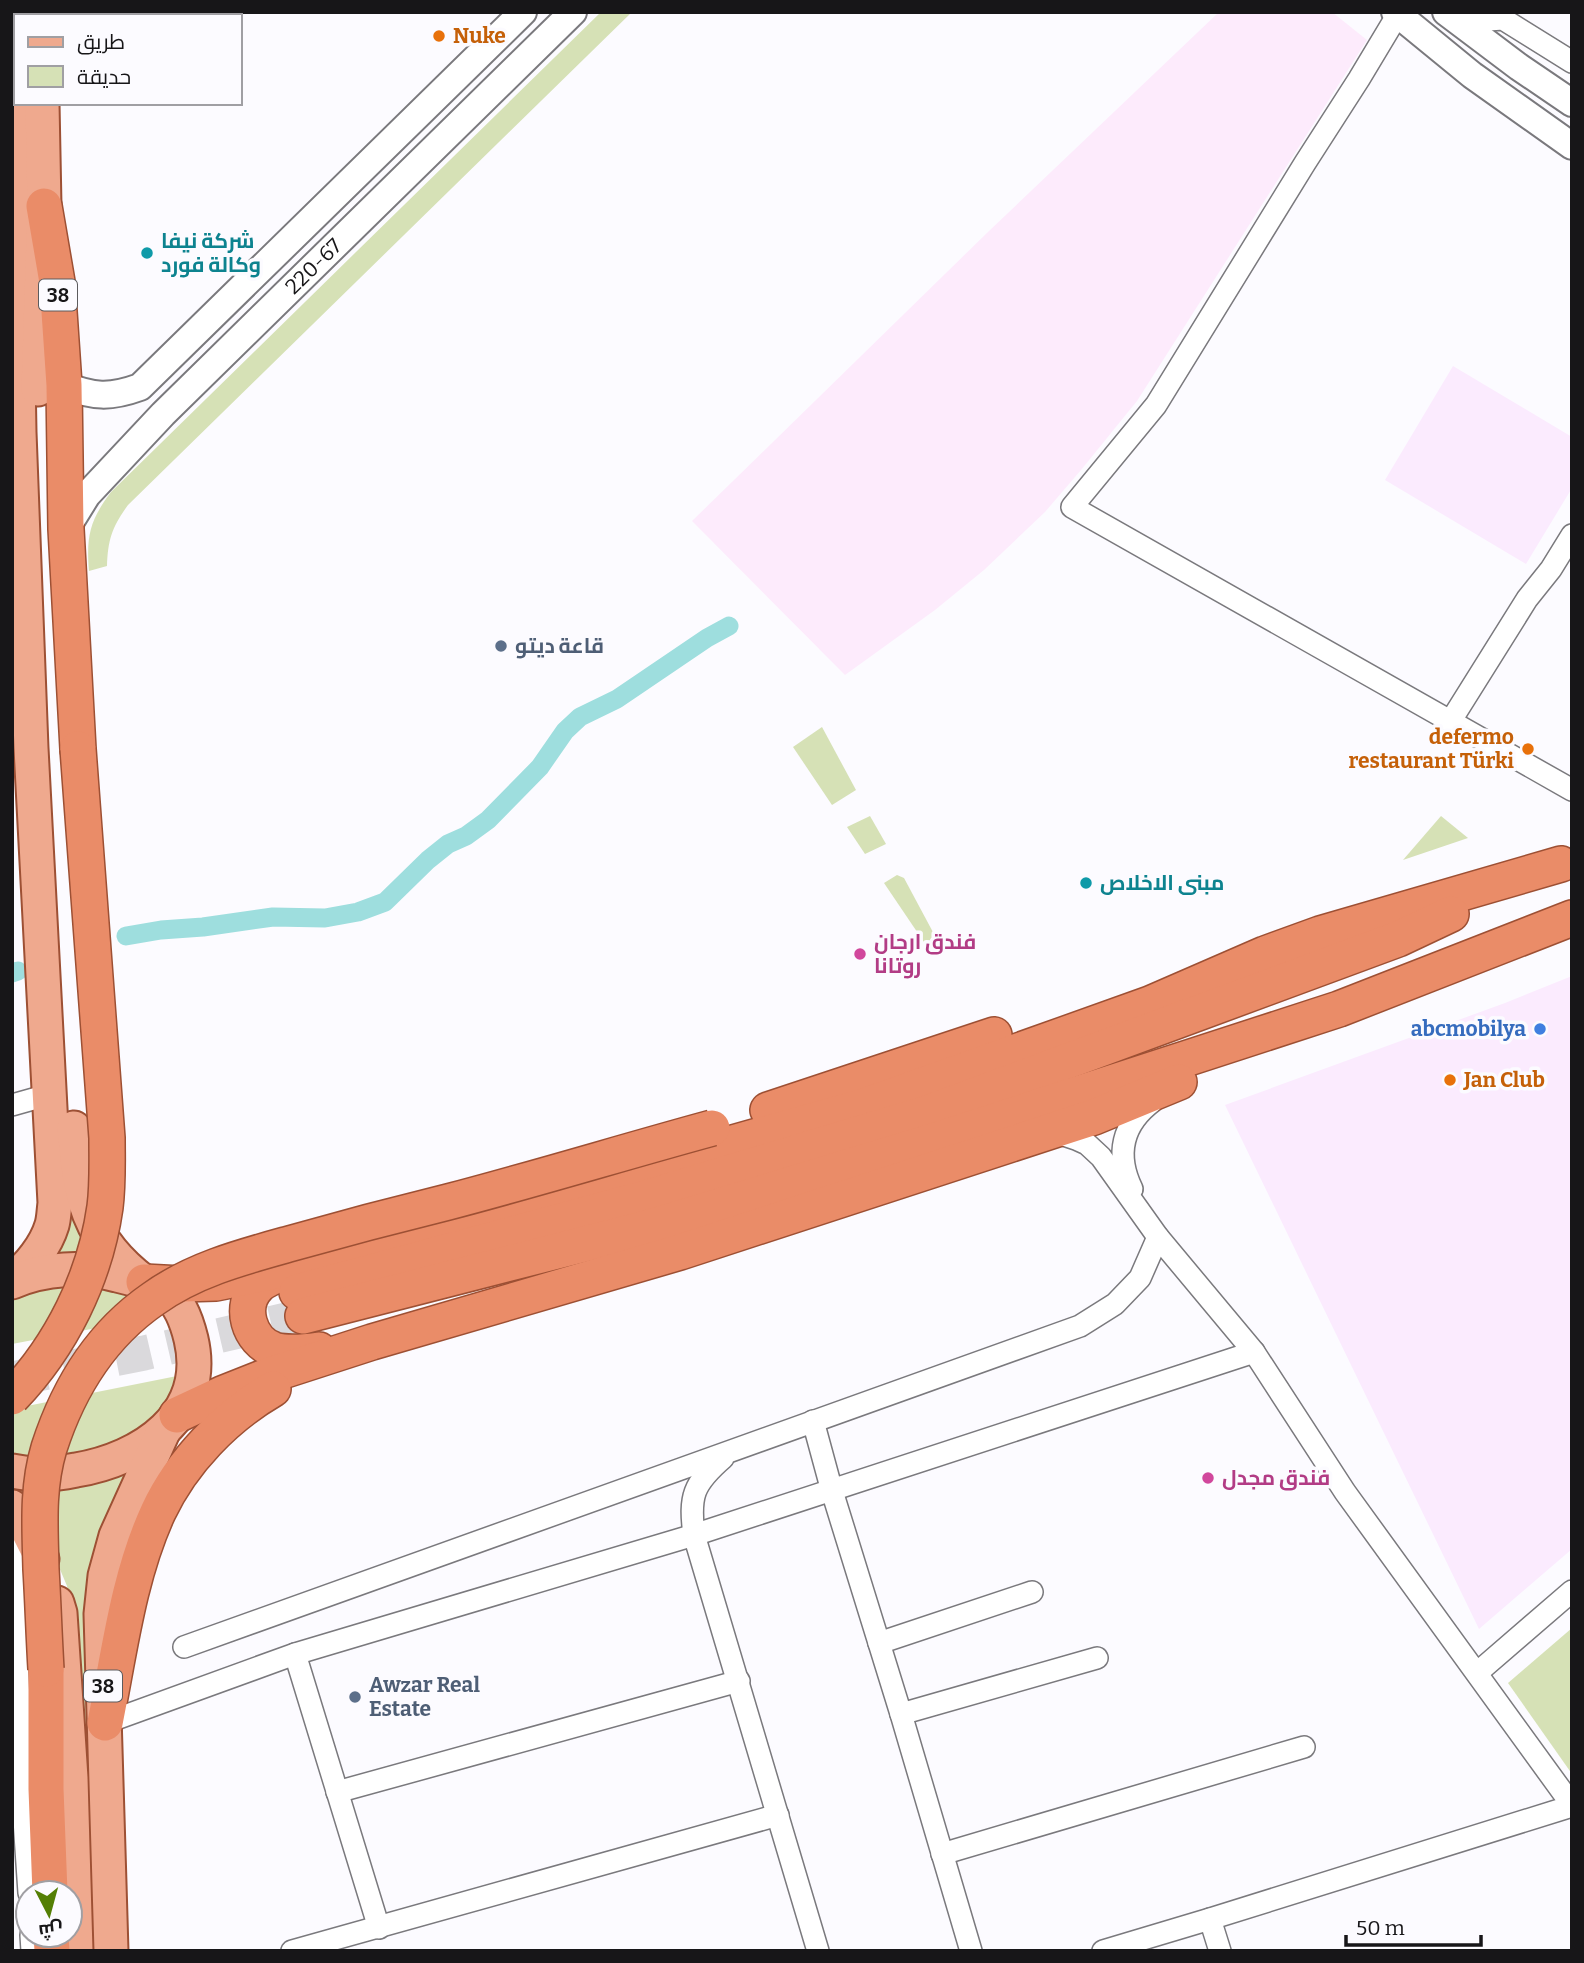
<svg xmlns="http://www.w3.org/2000/svg" width="1584" height="1963" font-family="Bitter,Cairo,serif">
<style>
.industrial{fill:#fbebfe}
.medical{fill:#fdebfc}
.green{fill:#d6e1b6}
.lines{fill:none;stroke-linecap:round;stroke-linejoin:round}
.canal{stroke:#9edede;stroke-width:19}
.trunk-tunnel{stroke:#dad9dc;stroke-width:35;stroke-dasharray:35 18;stroke-linecap:butt}
.minor-casing{stroke:#7a797d;stroke-width:24}
.tertiary-casing{stroke:#7a797d;stroke-width:30}
.primary-casing{stroke:#9d5034;stroke-width:37}
.trunk-casing{stroke:#9d5034;stroke-width:38}
.minor{stroke:#fff;stroke-width:21}
.tertiary{stroke:#fff;stroke-width:26}
.primary{stroke:#efa98e;stroke-width:33}
.trunk{stroke:#ea8c68;stroke-width:35}
.trunk-bridge-casing{stroke:#9d5034;stroke-width:38;stroke-linecap:butt}
.trunk-bridge{stroke:#ea8c68;stroke-width:35}
.food-dot{fill:#e8710a;stroke:#fcfbff;stroke-width:2.5}
.culture-dot{fill:#0f9aa8;stroke:#fcfbff;stroke-width:2.5}
.service-dot{fill:#5c6f8a;stroke:#fcfbff;stroke-width:2.5}
.hotel-dot{fill:#d1479c;stroke:#fcfbff;stroke-width:2.5}
.shop-dot{fill:#3f7fe0;stroke:#fcfbff;stroke-width:2.5}
.labels{text-anchor:middle;stroke-width:7;stroke-linejoin:round;paint-order:stroke}
.shield{fill:#fcfbff;stroke:#5c5b5d;stroke-width:2}
.shield-label{font-size:19px;font-weight:bold;fill:#171618}
.food-label{font-size:21px;font-weight:bold;fill:#c56008;stroke:#fcfbff;text-anchor:start}
.culture-label{font-size:21px;font-weight:bold;fill:#0d838f;stroke:#fcfbff;text-anchor:start}
.street-label{font-size:21px;fill:#171618;stroke:#fcfbff}
.service-label{font-size:21px;font-weight:bold;fill:#4e5e75;stroke:#fcfbff;text-anchor:start}
.hotel-label{font-size:21px;font-weight:bold;fill:#b23c85;stroke:#fcfbff;text-anchor:start}
.shop-label{font-size:21px;font-weight:bold;fill:#366cbe;stroke:#fcfbff;text-anchor:end}
</style>
<rect width="100%" height="100%" fill="#fcfbff"/>
<g class="industrial">
<polygon points="1453,366 1572,437 1572,488 1526,564 1385,480"/>
<polygon points="1572,976 1572,1549 1479,1629 1225,1105 1505,1003"/>
</g>
<polygon class="medical" points="1219,12 1332,12 1367,40 1137,401 1081,470 1045,512 984,570 935,610 845,675 692,521 989,231"/>
<g class="green">
<path d="M601,12H632L128,505C112,527 108,539 107,566L89,571C86,536 90,520 111,492Z"/>
<polygon points="822,727 856,790 832,805 793,747"/>
<polygon points="870,816 886,844 865,854 847,827"/>
<polygon points="1441,816 1468,838 1403,860"/>
<polygon points="897,875 904,878 942,949 932,954 884,883"/>
<polygon points="63,1186 109,1258 45,1260"/>
<polygon points="74,1284 109,1286 149,1301 165,1315 12,1344 12,1297 40,1289"/>
<polygon points="182,1375 158,1419 106,1451 12,1462 12,1409"/>
<polygon points="137,1463 98,1951 87,1951 73,1621 67,1586 54,1555 12,1491 73,1489 104,1481"/>
<polygon points="1572,1628 1572,1774 1508,1683"/>
</g>
<g class="lines">
<g class="canal">
<polyline points="126,936 161,930 203,927 273,917 325,918 358,912 385,902 428,860 448,844 466,836 488,820 540,767 565,731 580,717 617,699 707,638 729,626"/>
<polyline points="12,973 18,971"/>
</g>
<polyline class="trunk-tunnel" points="12,1379 144,1353 303,1316"/>
<g class="minor-casing">
<g id="minor">
<polyline points="1398,14 1359,79 1305,163 1156,405 1072,507 1572,790"/>
<polyline points="1458,22 1503,19 1572,62"/>
<polyline points="1450,722 1527,599 1551,569 1572,535"/>
<polyline points="12,1105 51,1094"/>
<polyline points="1054,1135 1064,1135 1076,1139 1087,1144 1101,1157 1158,1237 1254,1352 1345,1492 1572,1805"/>
<path d="M1132,1189C1115,1154 1122,1124 1153,1101"/>
<polyline points="813,1421 832,1491 901,1714 971,1951"/>
<path d="M723,1458C693,1484 689,1496 694,1535L818,1951"/>
<polyline points="12,1524 23,1805 29,1893"/>
<polyline points="879,1643 1032,1592"/>
<polyline points="184,1647 1080,1326 1115,1304 1140,1278 1158,1237"/>
<polyline points="295,1654 379,1928"/>
<polyline points="1477,1673 1572,1591"/>
<polyline points="901,1714 1097,1658"/>
<polyline points="105,1723 295,1654 694,1535 1254,1352"/>
<polyline points="337,1792 739,1681"/>
<polyline points="942,1854 1304,1747"/>
<polyline points="1210,1919 1220,1951"/>
<polyline points="31,1935 32,1951"/>
<polyline points="292,1951 778,1815"/>
<polyline points="1103,1951 1210,1919 1572,1806"/>
</g>
</g>
<g class="tertiary-casing">
<g id="tertiary">
<polyline points="1395,12 1472,75 1572,146"/>
<polyline points="1446,12 1519,67 1572,103"/>
<path d="M64,385C93,397 110,398 140,387L523,12"/>
<path id="s1" d="M66,529L87,495L163,414L573,12"/>
</g>
</g>
<g class="primary-casing">
<g id="primary">
<polyline points="40,12 40,16"/>
<path d="M12,35L19,432L31,748L55,1203C54,1210 54,1218 52,1225C46,1245 29,1268 12,1279"/>
<polyline points="38,389 44,206 42,103"/>
<path d="M74,1128C80,1196 86,1238 144,1282"/>
<path d="M12,1282C45,1268 83,1266 117,1275C162,1286 179,1290 191,1339C209,1415 142,1459 76,1470C66,1472 55,1474 44,1474C34,1475 23,1473 12,1471"/>
<polyline points="12,1507 22,1519 42,1559"/>
<polyline points="57,1603 60,1613 71,1778 76,1951"/>
<polyline points="111,1951 101,1614 105,1576 116,1536 163,1432"/>
</g>
</g>
<g class="trunk-casing">
<g id="trunk">
<polyline points="44,206 57,282 64,385 66,529 78,749"/>
<polyline points="768,1110 994,1035"/>
<path d="M282,1273C274,1276 264,1280 258,1286C238,1306 249,1341 274,1350C288,1354 305,1352 319,1350"/>
<polyline points="144,1282 182,1284 216,1283 295,1267 864,1106 1150,1004 1265,954 1320,934 1561,864"/>
<polyline points="297,1292 635,1201 927,1113 1398,939 1451,914"/>
<polyline points="303,1316 643,1229 936,1140 1339,1009 1572,918"/>
<polyline points="177,1415 222,1394 270,1375 372,1342 680,1252 1094,1117 1179,1082"/>
<polyline points="46,1669 46,1789 50,1893"/>
<path d="M105,1723C119,1653 128,1577 158,1512C182,1461 225,1417 273,1389"/>
<polyline points="51,1935 52,1951"/>
</g>
</g>
<use href="#minor" class="minor"/>
<use href="#tertiary" class="tertiary"/>
<use href="#primary" class="primary"/>
<use href="#trunk" class="trunk"/>
<g class="trunk-bridge-casing">
<g id="trunk-bridge">
<path d="M12,1397C61,1346 95,1278 105,1207C108,1184 107,1161 107,1138L78,749"/>
<path d="M46,1669C44,1636 43,1602 41,1569C40,1527 37,1488 49,1448C68,1389 101,1335 153,1299C193,1270 242,1257 289,1244C342,1229 395,1215 448,1202C536,1179 624,1152 712,1128"/>
</g>
</g>
<use href="#trunk-bridge" class="trunk-bridge"/>
</g>
<g class="food-dot">
<circle cx="439" cy="36" r="7"/>
<circle cx="1528" cy="749" r="7"/>
<circle cx="1450" cy="1080" r="7"/>
</g>
<g class="culture-dot">
<circle cx="147" cy="253" r="7"/>
<circle cx="1086" cy="883" r="7"/>
</g>
<g class="service-dot">
<circle cx="501" cy="646" r="7"/>
<circle cx="355" cy="1697" r="7"/>
</g>
<g class="hotel-dot">
<circle cx="860" cy="954" r="7"/>
<circle cx="1208" cy="1478" r="7"/>
</g>
<circle class="shop-dot" cx="1540" cy="1029" r="7"/>
<g class="labels">
<g class="shield">
<rect x="39" y="279.5" width="38" height="31" rx="5"/>
<rect x="84" y="1670.5" width="38" height="31" rx="5"/>
</g>
<g class="shield-label">
<text x="58" y="302">38</text>
<text x="103" y="1693">38</text>
</g>
<g class="food-label">
<text x="453" y="43">Nuke</text>
<text x="1514" y="744" text-anchor="end">defermo<tspan x="1514" dy="24">restaurant Türki</tspan></text>
<text x="1464" y="1087">Jan Club</text>
</g>
<g class="culture-label">
<text x="161" y="248">شركة نيفا<tspan x="161" dy="24">وكالة فورد</tspan></text>
<text x="1100" y="890">مبنى الاخلاص</text>
</g>
<g class="street-label">
<text dy="7" stroke="none"><textPath href="#s1" startOffset="362">220-67</textPath></text>
</g>
<g class="service-label">
<text x="515" y="653">قاعة ديتو</text>
<text x="369" y="1692">Awzar Real<tspan x="369" dy="24">Estate</tspan></text>
</g>
<g class="hotel-label">
<text x="874" y="949">فندق ارجان<tspan x="874" dy="24">روتانا</tspan></text>
<text x="1222" y="1485">فندق مجدل</text>
</g>
<g class="shop-label">
<text x="1526" y="1036">abcmobilya</text>
</g>
</g>
<rect width="1584" height="1963" fill="none" stroke="#171618" stroke-width="28"/>
<rect x="14" y="14" width="228" height="91" fill="#fcfbff" stroke="#a09fa3" stroke-width="2"/>
<rect x="28" y="37" width="35" height="10" fill="#efa98e" stroke="#a09fa3" stroke-width="2"/>
<text x="77" y="49" font-size="21" fill="#171618">طريق</text>
<rect x="28" y="66" width="35" height="21" fill="#d6e1b6" stroke="#a09fa3" stroke-width="2"/>
<text x="77" y="84" font-size="21" fill="#171618">حديقة</text>
<g transform="translate(49 1914) rotate(174)"><circle r="33" fill="#fcfbff" stroke="#a09fa3" stroke-width="2"/>
<path d="M0-5L12 26L0 18L-12 26Z" fill="#547f05"/>
<text y="-10" font-size="19" font-weight="bold" text-anchor="middle" fill="#171618">ش</text>
</g>
<path d="M1346 1935v10h135v-10" fill="none" stroke="#171618" stroke-width="3.5"/>
<text x="1356" y="1935" font-size="21" fill="#171618" stroke="#fcfbff" stroke-width="5" paint-order="stroke">50 m</text>
</svg>
